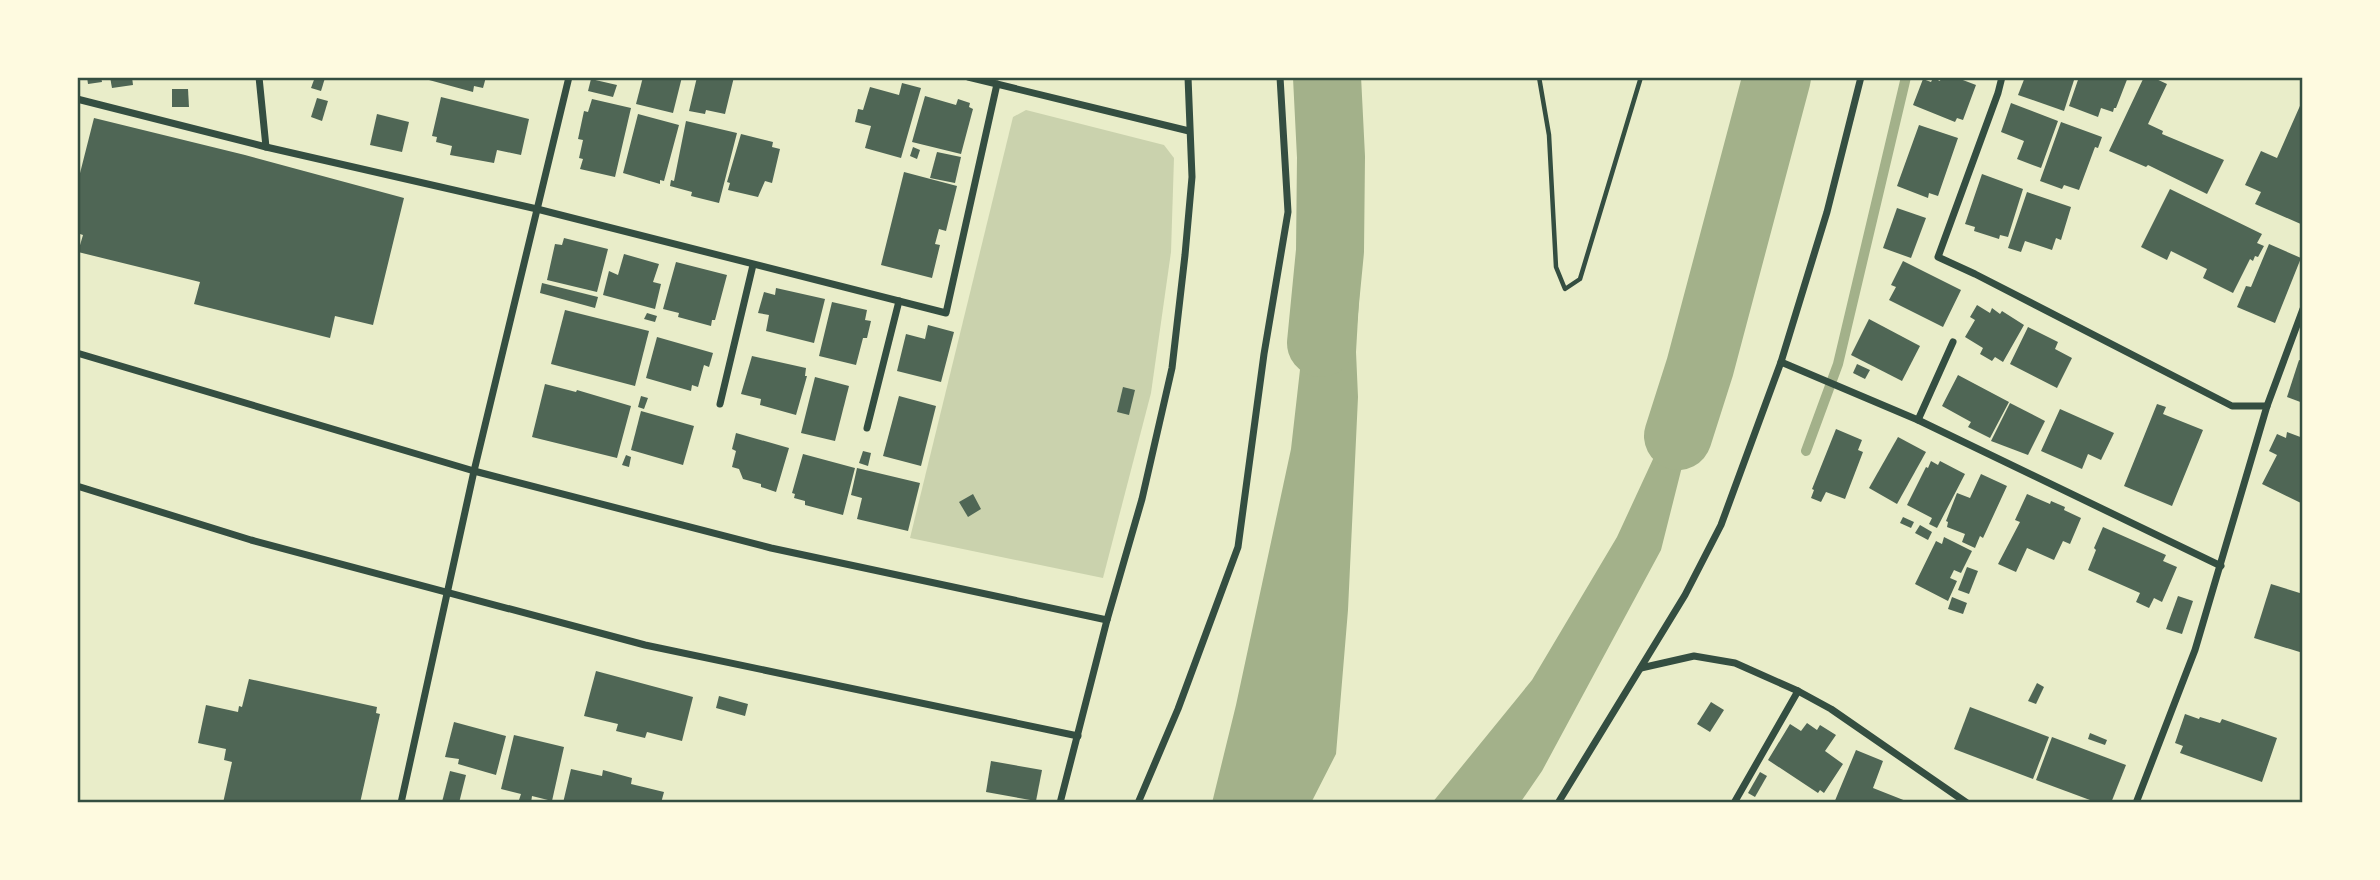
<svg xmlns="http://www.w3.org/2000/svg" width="2380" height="880" font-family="'IBM Plex Sans',sans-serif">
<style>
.green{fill:#cad2ad}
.water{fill:#a3b18a}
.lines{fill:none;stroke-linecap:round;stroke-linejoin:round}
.stream{stroke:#a3b18a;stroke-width:10}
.river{stroke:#a3b18a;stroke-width:68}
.building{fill:#4f6655}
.path{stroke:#344e41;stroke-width:4.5}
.minor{stroke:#344e41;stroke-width:7}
.neatline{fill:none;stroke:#344e41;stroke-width:2.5}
</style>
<rect width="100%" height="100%" fill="#e9edc9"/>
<polygon class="green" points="1026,110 1164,145 1174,158 1171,252 1151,393 1103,578 910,538 1013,117"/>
<g class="water">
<polygon points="1330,251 1349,265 1360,283 1356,352 1358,397 1348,610 1336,754 1311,803 1212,803 1236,705 1291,449 1306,317 1312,281"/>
<polygon points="1721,312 1661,550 1542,771 1520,803 1432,803 1532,680 1617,537"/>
</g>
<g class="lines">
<polyline class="stream" points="1806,451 1838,364 1906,77"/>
<g class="river">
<polyline points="1321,343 1330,251 1331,157 1327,77"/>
<polyline points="1678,436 1700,367 1777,77"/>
</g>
</g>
<g class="building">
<polygon points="87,77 101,77 102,82 88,84"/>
<polygon points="110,77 132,77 133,85 112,88"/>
<polygon points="315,77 325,78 321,91 311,88"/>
<polygon points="418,77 486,77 483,88 474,86 473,92"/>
<polygon points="643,77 682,77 673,113 636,104"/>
<polygon points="697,77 734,77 725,114 706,110 705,114 689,111"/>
<polygon points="1941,77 1955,77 1976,85 1963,120 1957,118 1955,122 1913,105 1923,79 1931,82 1933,78 1940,81"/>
<polygon points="2025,77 2075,77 2064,111 2018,95"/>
<polygon points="2079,77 2128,77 2116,108 2114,108 2113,112 2101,108 2098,117 2069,106"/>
<polygon points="2144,77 2152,77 2167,84 2148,124 2163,131 2162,134 2224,160 2207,194 2148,165 2146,167 2109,151"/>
<polygon points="591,79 617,85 613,97 588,91"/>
<polygon points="902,83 921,88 901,158 865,148 871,126 855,122 858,109 863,110 870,87 899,95"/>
<polygon points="172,89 188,89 189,107 172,107"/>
<polygon points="925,96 956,105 958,99 970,103 969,107 973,109 961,154 912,142"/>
<polygon points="441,97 529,119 521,155 497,150 494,163 450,155 452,146 436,142 437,137 432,136"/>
<polygon points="317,98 328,101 322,121 311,117"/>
<polygon points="592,99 631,108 615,177 580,169 583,159 579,158 583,140 578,139 584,111 588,112"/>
<polygon points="2303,99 2303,225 2255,204 2261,192 2245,185 2261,151 2277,158"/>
<polygon points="2011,103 2058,121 2041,168 2017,159 2024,141 2001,132"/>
<polygon points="377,114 409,122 402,152 370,145"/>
<polygon points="638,114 679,125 664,181 660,180 660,184 623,173"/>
<polygon points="94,118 245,155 404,198 373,325 335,316 330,338 194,304 200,282 78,252 83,235 77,233 77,185"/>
<polygon points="686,121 737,133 719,203 691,196 692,192 670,186 671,180 674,181"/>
<polygon points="2061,122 2102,137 2098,148 2095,147 2079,190 2064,185 2062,189 2040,181"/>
<polygon points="1919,125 1958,138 1938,196 1929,193 1928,198 1897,186"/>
<polygon points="741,134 773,142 772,147 780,149 772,183 765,181 758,197 728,190 730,183 727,182"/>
<polygon points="913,147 920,150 917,159 910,156"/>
<polygon points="937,152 961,157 955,183 930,178"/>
<polygon points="904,172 957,186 946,231 939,229 935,244 940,245 932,278 881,265"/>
<polygon points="1982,174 2023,189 2008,237 2000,235 1999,239 1974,231 1975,227 1965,224"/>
<polygon points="2170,189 2262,234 2257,243 2264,246 2258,257 2255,256 2253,261 2250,259 2233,293 2203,278 2207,269 2171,251 2167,260 2141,247"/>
<polygon points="2027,192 2071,207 2061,240 2056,238 2052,250 2025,241 2021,252 2008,248"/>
<polygon points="1897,208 1926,218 1911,258 1883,248"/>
<polygon points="564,238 608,249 597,292 547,280 555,244 562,245"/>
<polygon points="2269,244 2301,258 2275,323 2237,307 2246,286 2251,287"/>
<polygon points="624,254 659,264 653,282 661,284 655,309 603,295 609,271 618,275"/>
<polygon points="1903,261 1961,290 1943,327 1889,300 1896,287 1891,285"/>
<polygon points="676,262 727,275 715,320 712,320 711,326 678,317 679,313 663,309"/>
<polygon points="542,283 598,297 595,308 540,293"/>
<polygon points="776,288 825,299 814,343 766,331 769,315 758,313 764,292 775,295"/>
<polygon points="832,302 867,310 865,320 871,321 867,338 863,338 856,365 819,356"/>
<polygon points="1977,305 1990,313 1992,308 2000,314 2002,311 2024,325 2003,362 1995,357 1992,361 1980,354 1983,348 1965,337 1975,320 1970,317"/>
<polygon points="565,310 649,331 635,386 551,364"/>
<polygon points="647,313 657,316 655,322 644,319"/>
<polygon points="1869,319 1920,346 1902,381 1851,355"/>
<polygon points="928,325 954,332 941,382 897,371 906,334 925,339"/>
<polygon points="2028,327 2058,342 2055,349 2072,358 2057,388 2010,364"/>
<polygon points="657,337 713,353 709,367 704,365 698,387 692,385 691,391 646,378"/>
<polygon points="752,356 806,368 805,376 807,376 796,415 760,405 761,399 741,394"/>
<polygon points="2299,360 2303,361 2303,403 2287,397"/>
<polygon points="1857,364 1870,370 1865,379 1853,373"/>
<polygon points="1958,375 2009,402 1990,438 1968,427 1971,422 1942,406"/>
<polygon points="815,377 849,386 835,441 801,433"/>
<polygon points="545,384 576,392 577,390 631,406 617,458 532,437"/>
<polygon points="1123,387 1135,390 1129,415 1117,412"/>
<polygon points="641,396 648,398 644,409 638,407"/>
<polygon points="899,396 936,406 921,466 883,456"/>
<polygon points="2010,403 2045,421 2028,455 1991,441"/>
<polygon points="2157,404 2166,407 2163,414 2203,430 2172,506 2124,486"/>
<polygon points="2060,409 2114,433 2101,460 2088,454 2082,469 2041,451"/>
<polygon points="641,411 694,426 683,465 631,450"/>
<polygon points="1836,429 1862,440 1858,450 1863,452 1845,499 1826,492 1821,502 1811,498 1814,490 1812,489"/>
<polygon points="2287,432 2303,438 2303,504 2262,484 2277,455 2269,451 2277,434 2286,438"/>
<polygon points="736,433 789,448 776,492 761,487 761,484 743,479 739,469 732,467 736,451 732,449"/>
<polygon points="1898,437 1926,452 1897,504 1869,488"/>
<polygon points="863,451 871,453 868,466 859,463"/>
<polygon points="803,454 855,468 843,515 805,505 805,501 794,498 795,494 792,493"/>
<polygon points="626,455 631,457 629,467 622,465"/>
<polygon points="1931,461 1938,465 1940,461 1965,474 1937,528 1929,524 1932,518 1907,505 1926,467 1928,468"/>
<polygon points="857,468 920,483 908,531 857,519 862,498 851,495"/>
<polygon points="1981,474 2007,486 1983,538 1980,536 1975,548 1962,542 1965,534 1947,527 1948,522 1946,521 1957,493 1970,498"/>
<polygon points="973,494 981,509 968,517 959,502"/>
<polygon points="2027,494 2050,504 2051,501 2065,507 2064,510 2081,518 2070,544 2063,541 2054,560 2027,548 2016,572 1998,564 2020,522 2015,520"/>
<polygon points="1903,517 1914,522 1911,528 1900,523"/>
<polygon points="1920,525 1932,532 1928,540 1915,533"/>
<polygon points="2103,527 2166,555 2163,561 2177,567 2162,602 2154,598 2149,608 2136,602 2140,593 2088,570 2096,550 2094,548"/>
<polygon points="1944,537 1972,551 1961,573 1954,570 1950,578 1957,581 1948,601 1915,584 1936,541 1942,544"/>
<polygon points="1967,567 1978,571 1969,594 1958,590"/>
<polygon points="2271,584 2303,594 2303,653 2254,638"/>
<polygon points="2178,596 2193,601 2182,634 2166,629"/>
<polygon points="1952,597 1967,603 1963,614 1948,609"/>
<polygon points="596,671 693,697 682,741 647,732 645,738 616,731 618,724 584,716"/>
<polygon points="249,679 377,707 376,713 380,714 360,803 223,803 232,762 224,760 226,749 198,743 206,705 238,712 239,706 242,707"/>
<polygon points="2037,683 2044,687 2036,704 2028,701"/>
<polygon points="719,696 748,704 745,716 716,708"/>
<polygon points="1711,702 1724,710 1710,732 1697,724"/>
<polygon points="1970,707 2049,737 2033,779 1954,749"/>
<polygon points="2185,714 2199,719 2200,717 2220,723 2222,719 2277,738 2262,782 2180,753 2183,746 2175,743"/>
<polygon points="454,722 506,736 496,775 458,764 459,759 445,757"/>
<polygon points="1807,723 1817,730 1820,725 1836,735 1825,751 1843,764 1824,793 1820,790 1818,793 1768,760 1790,724 1801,731"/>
<polygon points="2090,733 2107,740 2105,745 2088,739"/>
<polygon points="514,735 564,747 552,801 532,796 531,803 519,800 521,794 501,789"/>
<polygon points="2052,737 2126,765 2111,803 2098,803 2036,780"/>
<polygon points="1856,750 1883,761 1873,788 1911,803 1834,803"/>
<polygon points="991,761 1042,770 1036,801 986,792"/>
<polygon points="571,769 602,776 603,770 632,778 631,784 664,792 661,803 563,803"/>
<polygon points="450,771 466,775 459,803 442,802"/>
<polygon points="1760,772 1767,776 1755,797 1748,793"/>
</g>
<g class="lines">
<polyline class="path" points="1539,77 1549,135 1556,267 1565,289 1580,279 1641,77"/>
<g class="minor">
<polyline points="259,77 266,147"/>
<polyline points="968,77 1189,131"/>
<polyline points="2002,77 1998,93 1938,257 1975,274 2232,406 2267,406"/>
<polyline points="77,99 266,147 537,209 946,313 997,84"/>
<polyline points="77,353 474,471 771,548 1107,620"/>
<polyline points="1781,362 1918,420 2221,566"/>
<polyline points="720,404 753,265"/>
<polyline points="1918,420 1953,342"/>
<polyline points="867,428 899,301"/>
<polyline points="77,486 251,540 645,645 1078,736"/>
<polyline points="1641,668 1694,656 1735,663 1798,691 1831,709 1967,803"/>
<polyline points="401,803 474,471 569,77"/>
<polyline points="1060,803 1107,620 1142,499 1172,368 1185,255 1192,177 1188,77"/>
<polyline points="1138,803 1178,709 1238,547 1264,354 1288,212 1280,77"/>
<polyline points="1558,803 1685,595 1721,525 1781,362 1827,212 1861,77"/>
<polyline points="1734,803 1798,691"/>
<polyline points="2136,803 2195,650 2267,406 2303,309"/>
</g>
</g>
<rect width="2380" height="880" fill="none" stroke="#fefae0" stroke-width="158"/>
<rect x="79" y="79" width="2222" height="722" class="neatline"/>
</svg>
